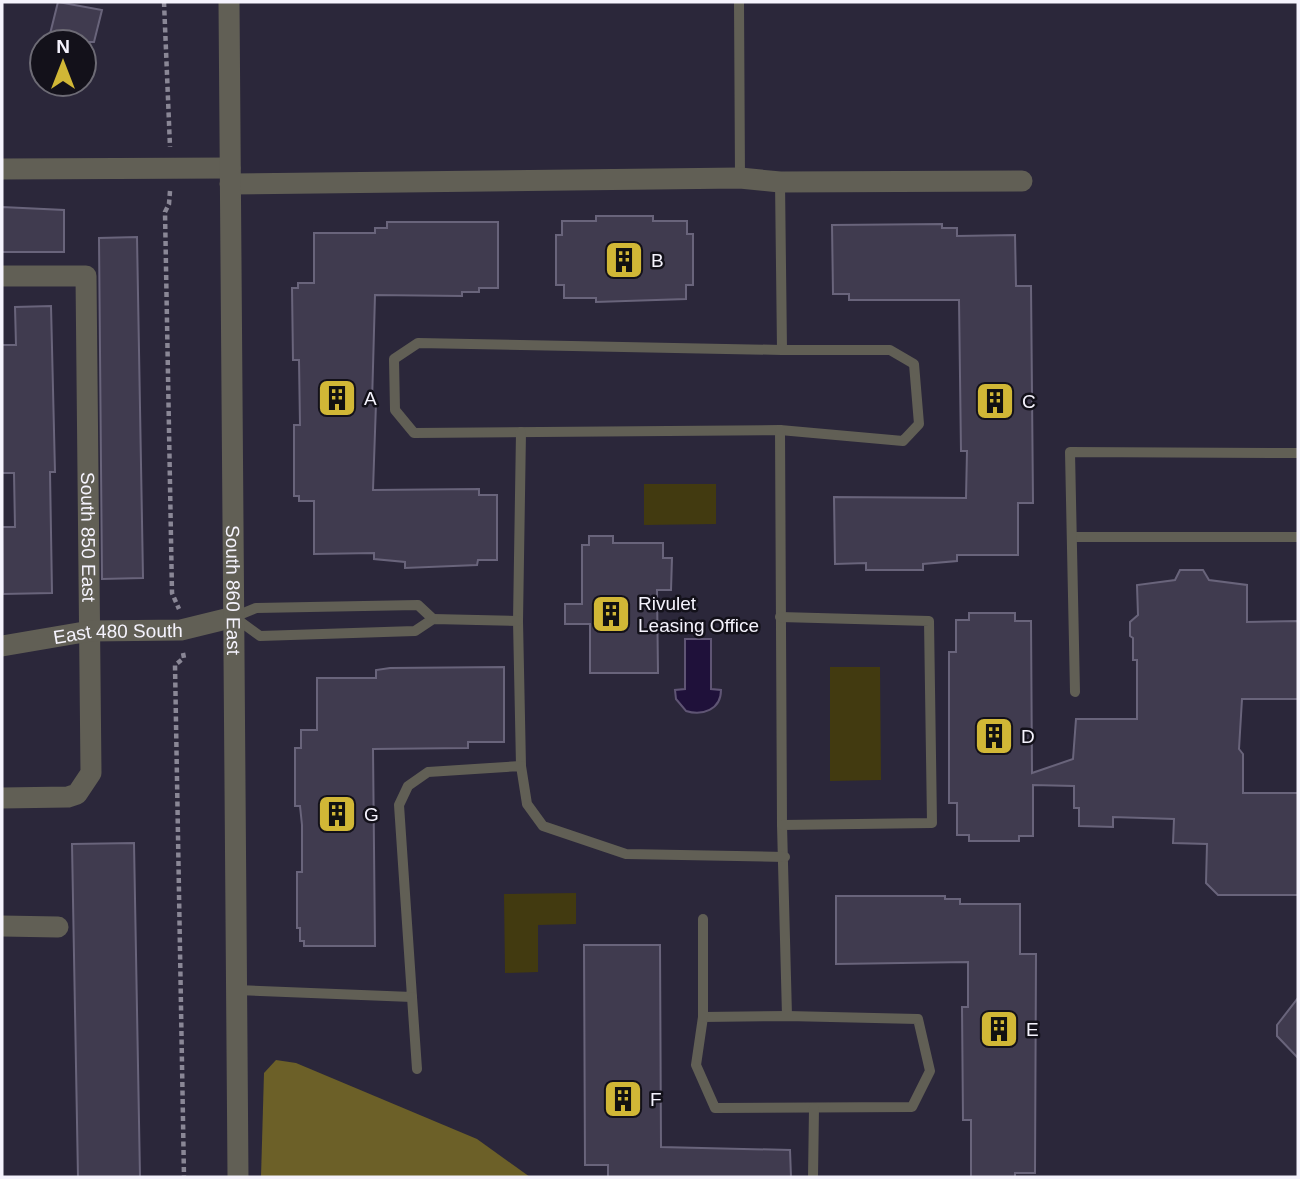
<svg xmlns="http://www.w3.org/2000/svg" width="1300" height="1179" font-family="Arial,sans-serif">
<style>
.green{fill:#423a10}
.forest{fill:#6c6028}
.water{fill:#1f113a;stroke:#5f5574;stroke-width:2}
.building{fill:#403b4f;stroke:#69647b;stroke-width:2}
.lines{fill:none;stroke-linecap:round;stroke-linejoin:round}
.path{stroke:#8a8796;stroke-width:4.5;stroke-dasharray:5 3.5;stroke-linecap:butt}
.service{stroke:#615f55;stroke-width:10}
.minor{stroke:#615f55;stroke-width:21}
.tertiary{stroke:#615f55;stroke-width:21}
.labels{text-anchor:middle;stroke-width:5;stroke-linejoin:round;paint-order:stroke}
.poi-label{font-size:19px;fill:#f5f3fd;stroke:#13111a;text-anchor:start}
.street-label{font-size:19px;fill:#f5f3fd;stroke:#13111a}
</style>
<rect width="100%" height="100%" fill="#2b273a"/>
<g class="green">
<polygon points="644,484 716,484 716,524 644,525"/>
<polygon points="830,667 880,667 881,780 830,781"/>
<polygon points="576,893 576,924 538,925 538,972 505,973 504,894"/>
</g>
<polygon class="forest" points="276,1060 296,1063 477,1139 530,1177 261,1177 264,1073"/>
<path class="water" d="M685,639H711V689L721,690C721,710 702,716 686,711L676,699L675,690L685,689Z"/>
<g class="building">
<polygon points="58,2 102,10 94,42 48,42"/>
<polygon points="2,207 64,210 64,252 2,252"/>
<polygon points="596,216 653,216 653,221 687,221 687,234 693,234 693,285 686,285 686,299 596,302 596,298 564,298 564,285 556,285 556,235 562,235 562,221 596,221"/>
<polygon points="387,222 498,222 498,288 479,288 479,292 462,292 462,296 375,295 372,403 376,403 373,490 479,489 479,495 497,495 497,560 478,560 477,565 405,568 405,562 374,559 374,553 314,554 314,501 299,501 299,496 294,496 294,425 300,425 299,360 293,360 292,288 298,288 298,283 314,283 314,233 375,233 375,228 387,228"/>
<polygon points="942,224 942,228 957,228 957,236 1015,235 1016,286 1031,286 1033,503 1018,503 1018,555 957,555 957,561 923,564 923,570 866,570 866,563 835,564 834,497 966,498 967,451 961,451 959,300 849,300 849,294 833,294 832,225"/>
<polygon points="137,237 143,578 102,579 99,238"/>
<polygon points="51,306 55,472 50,472 52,593 3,594 2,527 15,527 14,473 2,473 2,345 16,345 15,307"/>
<polygon points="589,536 613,536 613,543 663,543 663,558 672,558 671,590 657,590 658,673 590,673 590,624 565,624 565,604 582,604 582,545 589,545"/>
<polygon points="1180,570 1203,570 1209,580 1247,585 1247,622 1298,621 1298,699 1242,699 1239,749 1243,754 1243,793 1298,793 1298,895 1218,895 1206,883 1207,844 1173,843 1174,819 1113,817 1113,827 1079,826 1079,808 1074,808 1074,786 1033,785 1033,836 1019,836 1019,841 969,841 969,835 957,835 957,803 949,803 949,652 956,652 956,620 969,620 969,613 1015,613 1015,621 1031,621 1032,773 1073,759 1076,719 1137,719 1137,660 1133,660 1133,638 1130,636 1130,622 1138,615 1137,585 1175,580"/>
<polygon points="504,667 504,742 468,742 468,748 373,749 375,946 304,946 304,941 300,941 300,928 297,928 297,872 302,872 302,825 300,806 295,806 295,748 301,748 301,730 317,730 317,678 376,678 376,670 390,668"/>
<polygon points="134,843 140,1177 78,1177 72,844"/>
<polygon points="836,896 945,896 945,899 960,899 960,904 1020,904 1020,954 1036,954 1035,1173 1015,1173 1015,1177 971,1177 971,1120 963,1120 962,1007 968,1007 968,962 836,964"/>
<polygon points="584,945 660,945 661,1147 790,1150 791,1177 608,1177 608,1165 585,1165"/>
<polygon points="1298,998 1298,1058 1277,1036 1277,1025"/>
</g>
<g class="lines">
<g class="path">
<polyline points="164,2 170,147"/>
<polyline points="170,191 169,204 165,212 172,593 179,609"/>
<polyline points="183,653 184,658 175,665 184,1177"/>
</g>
<g class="service">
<polyline points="739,2 740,178"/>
<polyline points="780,182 782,350"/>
<polygon points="418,343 782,350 890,350 914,364 919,424 903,441 780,430 414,433 395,410 394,359"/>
<polyline points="780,430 782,825 787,1016"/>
<polyline points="521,432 518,621 521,766"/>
<polyline points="1072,537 1298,537"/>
<polyline points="234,617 260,636 415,631 433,619 518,621"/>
<polyline points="234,617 256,608 418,605 433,619"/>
<polyline points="780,617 929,621 932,823 782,825"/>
<polyline points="1075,692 1070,452 1298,453"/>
<polyline points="237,990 412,997 399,805 408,786 428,772 521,766 527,804 543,826 626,854 785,857"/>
<polyline points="412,997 417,1069"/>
<polygon points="787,1016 918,1019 930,1071 912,1107 715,1108 696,1065 703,1017"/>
<polyline points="703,1017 703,919"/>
<polyline points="813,1177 814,1108"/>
</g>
<g class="minor">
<polyline points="2,169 230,168"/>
<polyline points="230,184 740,178 780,182 1022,181"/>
<path id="s1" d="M2,276H86L91,773L77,794L68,797L2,798"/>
<path id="s2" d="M2,646L90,631L181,630L234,617"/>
<polyline points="2,926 58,927"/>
</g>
<path class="tertiary" id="s3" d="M229,2L238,1177"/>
</g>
<defs>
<g id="building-square" transform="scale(2.0125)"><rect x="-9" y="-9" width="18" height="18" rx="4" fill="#d1b736" stroke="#13111a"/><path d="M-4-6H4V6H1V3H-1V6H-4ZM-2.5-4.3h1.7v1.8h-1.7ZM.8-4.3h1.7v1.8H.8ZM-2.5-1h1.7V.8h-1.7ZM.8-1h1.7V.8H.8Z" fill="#111"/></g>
</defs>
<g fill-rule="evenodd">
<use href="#building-square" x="624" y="260"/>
<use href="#building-square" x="337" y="398"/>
<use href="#building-square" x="995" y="401"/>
<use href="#building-square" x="611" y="614"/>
<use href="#building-square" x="994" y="736"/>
<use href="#building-square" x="337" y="814"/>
<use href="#building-square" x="999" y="1029"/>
<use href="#building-square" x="623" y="1099"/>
</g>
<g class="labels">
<g class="poi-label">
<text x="651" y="267">B</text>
<text x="364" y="405">A</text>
<text x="1022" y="408">C</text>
<text x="638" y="610">Rivulet<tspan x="638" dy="22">Leasing Office</tspan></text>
<text x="1021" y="743">D</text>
<text x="364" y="821">G</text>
<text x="1026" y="1036">E</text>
<text x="650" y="1106">F</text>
</g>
<g class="street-label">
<text dy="7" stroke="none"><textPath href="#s1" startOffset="345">South 850 East</textPath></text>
<text dy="7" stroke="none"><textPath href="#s3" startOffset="588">South 860 East</textPath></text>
<text dy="7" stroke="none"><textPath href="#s2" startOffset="117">East 480 South</textPath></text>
</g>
</g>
<rect width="1300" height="1179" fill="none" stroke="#f5f3fd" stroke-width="7"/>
<g transform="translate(63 63)"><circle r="33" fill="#13111a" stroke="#6d6b75" stroke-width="2"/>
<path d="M0-5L12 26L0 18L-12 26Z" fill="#d1b736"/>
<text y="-10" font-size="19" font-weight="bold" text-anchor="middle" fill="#f5f3fd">N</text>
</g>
</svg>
